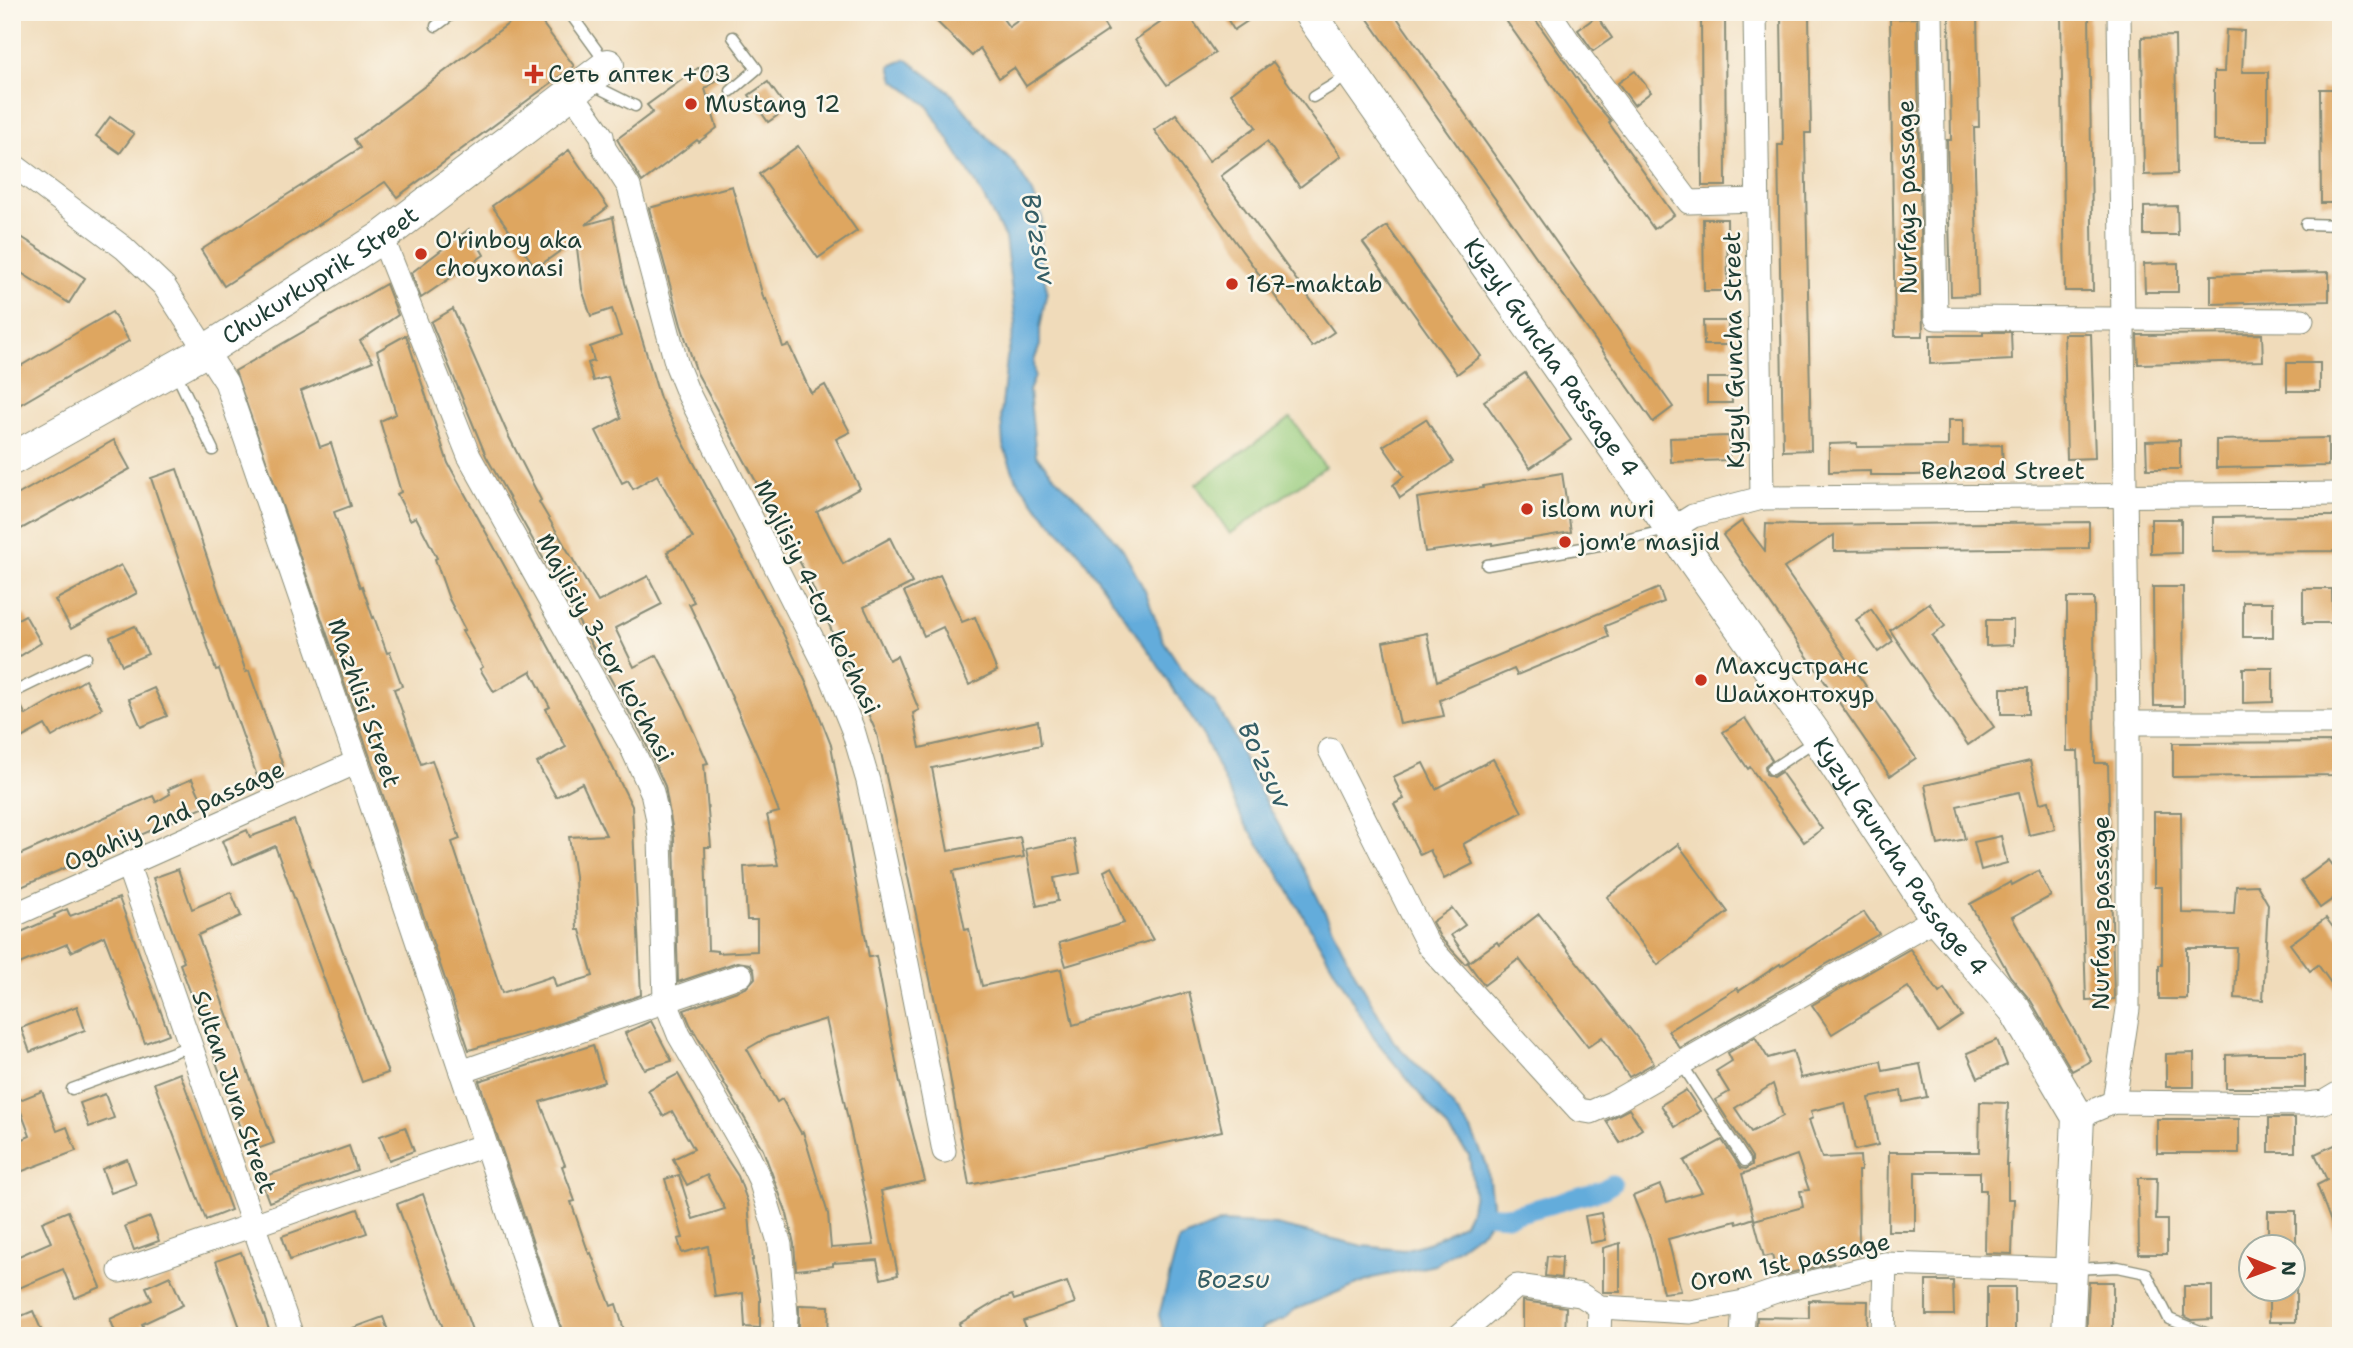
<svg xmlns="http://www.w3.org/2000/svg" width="2353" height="1348" font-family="'Shantell Sans',sans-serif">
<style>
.green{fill:#98cc7d;stroke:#5c8458;stroke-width:2}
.water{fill:#64acdb;stroke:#427488;stroke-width:2}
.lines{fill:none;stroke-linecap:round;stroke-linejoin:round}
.canal{stroke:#64acdb;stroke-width:19}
.building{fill:#dea660;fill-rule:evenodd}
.lane-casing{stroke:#888c77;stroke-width:13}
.street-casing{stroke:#888c77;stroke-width:25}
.secondary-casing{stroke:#888c77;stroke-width:34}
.lane{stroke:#fff;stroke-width:10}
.street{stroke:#fff;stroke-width:23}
.secondary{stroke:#fff;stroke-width:32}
.poi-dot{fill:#c8321e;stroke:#fbf7ec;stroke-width:2.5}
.labels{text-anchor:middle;stroke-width:5;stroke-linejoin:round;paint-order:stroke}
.poi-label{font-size:24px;fill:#1f3d34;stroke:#fbf7ec;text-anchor:start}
.street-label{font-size:24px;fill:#1f3d34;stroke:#fbf7ec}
.water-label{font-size:26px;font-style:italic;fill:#345e66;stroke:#fbf7ec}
</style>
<rect width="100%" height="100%" fill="#fbf7ec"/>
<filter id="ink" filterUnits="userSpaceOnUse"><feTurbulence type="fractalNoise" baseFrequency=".0143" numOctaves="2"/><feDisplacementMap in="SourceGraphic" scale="14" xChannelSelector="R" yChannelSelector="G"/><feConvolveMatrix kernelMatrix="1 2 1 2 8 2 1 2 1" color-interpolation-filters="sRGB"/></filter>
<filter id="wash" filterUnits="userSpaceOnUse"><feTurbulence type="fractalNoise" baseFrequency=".00686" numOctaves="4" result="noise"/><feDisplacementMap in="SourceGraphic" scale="28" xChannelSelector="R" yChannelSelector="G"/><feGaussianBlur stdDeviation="1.57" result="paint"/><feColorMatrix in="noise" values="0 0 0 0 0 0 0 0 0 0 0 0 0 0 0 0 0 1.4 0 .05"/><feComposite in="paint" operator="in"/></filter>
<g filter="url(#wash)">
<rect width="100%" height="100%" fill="#f0dbba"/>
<polygon class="green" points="1291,418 1325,467 1230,534 1196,484"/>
<polygon class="water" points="906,59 950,92 987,137 1013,162 1033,193 1042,217 1040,256 1047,290 1040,328 1040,345 1034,361 1035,376 1029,391 1036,455 1056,478 1091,511 1123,550 1145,591 1163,640 1186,675 1214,702 1230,728 1251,775 1304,870 1357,977 1394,1042 1437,1086 1471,1130 1487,1165 1492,1203 1492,1218 1484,1229 1435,1265 1372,1278 1294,1310 1285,1319 1262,1328 1260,1336 1164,1336 1159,1315 1179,1240 1222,1222 1276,1225 1363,1246 1404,1250 1430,1242 1464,1223 1471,1209 1474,1193 1469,1155 1374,1038 1278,872 1242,819 1205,739 1156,662 1078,551 1041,511 1015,477 1003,445 1001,415 1007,358 1016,323 1005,238 977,185 927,105 894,80 890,66"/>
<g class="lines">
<polyline class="canal" points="1484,1214 1509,1216 1602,1190 1612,1184"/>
</g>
<g id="blocks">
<g class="building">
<polygon points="524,12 534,12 574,66 397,197 385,182 224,286 201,250 360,148 354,139"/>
<polygon points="927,12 998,12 1009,27 1030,12 1096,12 1108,31 1026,86 1014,68 999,78 980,48 972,56"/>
<polygon points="1176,12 1187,12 1215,53 1167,85 1135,40"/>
<polygon points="1223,12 1261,12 1234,30"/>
<polygon points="1363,12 1393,12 1673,407 1653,422"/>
<polygon points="1500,12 1530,12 1593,101 1611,121 1609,123 1674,215 1654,229"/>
<polygon points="1701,12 1725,12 1726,186 1702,186"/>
<polygon points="2061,12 2089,12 2093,291 2065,291"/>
<polygon points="1977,14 1979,127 1974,127 1978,295 1951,296 1947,140 1951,140 1949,15"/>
<polygon points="1809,15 1811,133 1805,133 1811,450 1783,451 1778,145 1783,145 1781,16"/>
<polygon points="1597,16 1612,38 1593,51 1578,30"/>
<polygon points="1917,18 1923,336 1895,336 1890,19"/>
<polygon points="2226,30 2244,31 2242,72 2268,72 2268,141 2214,141 2214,72 2224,72"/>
<polygon points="2175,36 2177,174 2144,175 2142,37"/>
<polygon points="1273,62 1341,156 1300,187 1267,142 1221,176 1334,332 1312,347 1154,130 1176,114 1209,161 1256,127 1231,93"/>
<polygon points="698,68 725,74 705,89 717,128 699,142 697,140 642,182 617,139 653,112 647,105"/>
<polygon points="1635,71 1651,92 1634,105 1618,83"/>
<polygon points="768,82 787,109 768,122 749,95"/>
<polygon points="2320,89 2341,89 2341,203 2321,203"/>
<polygon points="110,117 134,134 120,153 96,136"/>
<polygon points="798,146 857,231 818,258 759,174"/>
<path d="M569,150L608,207L585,225L613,217L625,283L660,398L781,629L808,687L831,745L869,957L876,956L900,1083L925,1181L881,1191L898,1275L881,1279L877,1260L833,1263V1266L796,1270L794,1244L787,1214L763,1150L690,1024L684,1010L746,988L755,978L754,970L750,964L737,962L678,982L674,838L665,786L642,735L486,456L431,322L453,309L509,437L541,500L539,502L598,602L648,576L662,604L615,628L634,667L657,655L686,711L685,712L708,763L704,764L711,847H705L708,950L717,951V953L757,951V920H747L744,867L778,865L767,815L779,812L758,757L716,661L689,604L694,602L667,552L693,538L657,475L633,489L628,480L622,483L596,431L621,418L608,377L593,381L588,363L594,361L590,347L621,336L612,309L591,316L582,289L576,240L536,268L492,206ZM826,1019L864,1192L874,1245L831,1248L828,1214L803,1132L801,1133L782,1099L777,1102L747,1049L768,1037Z"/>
<polygon points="732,186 764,300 766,299 783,347 789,345 811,393 825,385 850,432 836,439 860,488 817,512 843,564 890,538 912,583 864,607 889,660 897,656 919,710 913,713 920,748 1038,721 1041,745 932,768 948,851 1020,837 1024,857 953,871 965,930 969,929 982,986 1061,969 1073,1025 1189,992 1222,1131 969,1185 945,1048 877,734 809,579 697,373 681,325 649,208"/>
<polygon points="2177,206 2178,235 2144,235 2144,207"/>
<polygon points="1703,219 1727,219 1728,291 1704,291"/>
<polygon points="1387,226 1481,356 1457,374 1363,243"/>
<polygon points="469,229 484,255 421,298 411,273"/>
<polygon points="12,231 85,278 69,303 12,267"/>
<polygon points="2178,263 2178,292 2145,292 2144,264"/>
<polygon points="2329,272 2329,301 2211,304 2211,275"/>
<polygon points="386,284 398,315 360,341 373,361 301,391 320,447 331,443 351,506 334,512 360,587 362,586 373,618 374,617 387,653 390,652 402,686 394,689 421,764 432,760 446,801 447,800 460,839 452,842 502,993 553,976 556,987 593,976 580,930 577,930 575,876 569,837 606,835 582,783 556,797 537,763 566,747 546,709 550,707 531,671 494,692 480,669 483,667 462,631 465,630 449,599 435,559 437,558 416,517 410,520 397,494 401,492 380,421 396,414 377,351 406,335 448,463 590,722 632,806 641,995 555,1025 469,1050 370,757 235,371"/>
<polygon points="112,312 129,341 12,409 12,371"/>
<polygon points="1703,321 1728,321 1728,345 1704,345"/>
<polygon points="1983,332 2011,332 2012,360 1930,364 1930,335 1983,335"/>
<polygon points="2064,334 2091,334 2095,458 2067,459"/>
<polygon points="2262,334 2263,361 2138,364 2137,335"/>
<rect x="2287" y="363" width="33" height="28"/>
<polygon points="1525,373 1571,440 1530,468 1484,401"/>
<polygon points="1707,378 1731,378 1732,403 1707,403"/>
<polygon points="1426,419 1453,462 1400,498 1393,485 1404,476 1383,446"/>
<polygon points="1948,420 1963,420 1963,446 2002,445 2003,473 1975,474 1975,469 1942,470 1942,474 1914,475 1870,475 1870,471 1829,472 1829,444 1857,443 1857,447 1948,446"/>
<polygon points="1729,436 1729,460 1671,462 1670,438"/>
<polygon points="2328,438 2328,466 2216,468 2216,440"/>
<polygon points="114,440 130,469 12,534 12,498"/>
<polygon points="2180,440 2180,469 2147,469 2146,441"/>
<polygon points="177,469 246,672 249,671 283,766 257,776 219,669 216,670 151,478"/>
<polygon points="1562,473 1571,532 1492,545 1492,543 1425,552 1417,498 1483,488 1483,486"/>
<polygon points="2318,516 2339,516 2340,551 2213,552 2213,517"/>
<polygon points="2151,519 2181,519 2181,553 2151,554"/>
<polygon points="1742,521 1765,551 1766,524 1801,525 2089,522 2089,548 1834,551 1834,535 1784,568 1916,758 1890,776 1723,535"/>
<polygon points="121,565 137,593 71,629 55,600"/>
<polygon points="940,575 962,622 975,617 997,671 969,685 943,627 924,636 904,592"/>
<polygon points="2153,587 2183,587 2184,706 2154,706"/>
<polygon points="1659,588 1664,602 1605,626 1609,637 1517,675 1514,669 1440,700 1444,716 1400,724 1383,642 1427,633 1437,681"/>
<polygon points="2303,589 2332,589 2333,623 2303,623"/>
<polygon points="2067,598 2094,598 2095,763 2108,763 2114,999 2086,1000 2078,751 2067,751"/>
<rect x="2243" y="602" width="30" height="35"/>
<polygon points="1929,603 1945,626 1932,636 1994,727 1968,745 1890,630"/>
<polygon points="1871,609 1893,641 1878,652 1856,620"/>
<polygon points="25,615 41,643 20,656 12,643 12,622"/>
<polygon points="1986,620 2013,620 2013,645 1986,646"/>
<polygon points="135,626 148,654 122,665 110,637"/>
<polygon points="2243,668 2273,668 2273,702 2243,703"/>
<polygon points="85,680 102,708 52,737 45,725 12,743 12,701 17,699 26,715"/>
<polygon points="154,688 167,716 141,727 129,699"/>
<rect x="2001" y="688" width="27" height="26"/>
<polygon points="1745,718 1772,760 1765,766 1766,774 1773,777 1781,772 1822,829 1804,842 1750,767 1748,769 1723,732"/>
<polygon points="2341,742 2341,775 2173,777 2173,743"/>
<polygon points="1493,759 1522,812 1463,844 1473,864 1444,879 1430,850 1420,855 1394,804 1404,799 1393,777 1423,763 1436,789"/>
<polygon points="2030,761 2040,803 2049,801 2055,829 2029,835 2019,792 1957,806 1965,839 1938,845 1925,785"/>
<polygon points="192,779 205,807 12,891 12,858 153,796 156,802 170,794 168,789"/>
<polygon points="2154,812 2181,812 2182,913 2234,914 2236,886 2257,885 2268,904 2263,1000 2235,998 2237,948 2187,948 2187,999 2159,999 2159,965 2162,965 2162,887 2154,887"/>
<polygon points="294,820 388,1073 362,1082 275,846 232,865 222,841 247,830 250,837"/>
<polygon points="2001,836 2007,863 1981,870 1974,842"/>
<polygon points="1074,839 1080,873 1054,878 1058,901 1037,906 1026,849"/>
<polygon points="1678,844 1728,912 1658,965 1607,897"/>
<polygon points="2329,860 2341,877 2341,893 2320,908 2301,881"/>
<polygon points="1112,867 1153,940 1066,966 1059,943 1124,923 1104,871"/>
<polygon points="178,869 192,909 231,892 241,916 198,935 274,1143 249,1152 180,964 184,962 153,878"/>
<polygon points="2038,871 2051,896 2012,917 2091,1061 2072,1071 2031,1001 2010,976 1970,904 2011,882 2012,885"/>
<polygon points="119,898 169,1034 145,1043 104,936 71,952 67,944 12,967 12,936 55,917 54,915 67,909 70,916"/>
<polygon points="1452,908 1465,925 1451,935 1469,961 1465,964 1440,937 1432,922"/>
<polygon points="1864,912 1879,934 1680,1048 1668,1031 1737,988 1739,991 1780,964 1781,966"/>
<polygon points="1539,914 1638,1039 1654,1063 1629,1077 1602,1037 1588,1047 1519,959 1484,985 1468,963 1497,942 1499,945"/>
<polygon points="2326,918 2341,938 2341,997 2318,965 2310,971 2290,944"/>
<polygon points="1910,949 1939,993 1944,989 1962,1016 1938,1032 1908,987 1832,1034 1812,1005"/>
<polygon points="77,1006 85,1030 30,1052 21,1028"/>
<polygon points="651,1021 672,1061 644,1069 625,1033"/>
<path d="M1755,1037L1768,1058L1793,1051L1801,1078L1881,1061L1883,1071L1920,1064L1927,1097L1903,1102L1901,1091L1869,1098L1878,1145L1855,1150L1845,1103L1811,1111L1813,1118L1809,1120L1822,1158L1860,1156L1861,1171H1858L1859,1241H1864V1255H1830L1833,1263L1777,1276L1772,1255L1764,1257L1754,1220L1803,1207L1800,1191L1809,1190L1797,1155L1742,1174L1754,1218L1737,1224L1736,1221L1668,1239L1681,1291L1663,1293L1650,1237L1633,1196L1660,1185L1667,1202L1702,1192L1684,1161L1722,1140L1741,1168L1746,1169L1752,1165V1157L1715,1100L1729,1092L1716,1071L1732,1061L1728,1053ZM1773,1084L1783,1116L1751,1132L1735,1108Z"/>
<polygon points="1997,1040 2007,1065 1978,1078 1967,1053"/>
<polygon points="593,1045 604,1082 540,1102 565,1165 562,1166 575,1201 571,1202 589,1254 591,1253 611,1306 616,1304 626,1336 564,1336 479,1081"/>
<polygon points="2194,1053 2194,1087 2166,1087 2166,1054"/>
<polygon points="2254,1054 2305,1054 2305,1088 2226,1088 2226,1055"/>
<polygon points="180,1073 231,1210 206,1220 154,1083"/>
<polygon points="678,1074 719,1147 738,1176 748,1203 753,1260 752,1260 760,1298 760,1328 745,1327 743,1293 715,1297 708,1246 682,1253 678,1239 683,1238 665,1179 679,1175 693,1219 725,1209 707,1175 687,1185 673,1159 694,1149 672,1111 663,1116 648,1090"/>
<polygon points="1686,1090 1700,1111 1675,1127 1661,1105"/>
<polygon points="42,1091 57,1131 67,1127 76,1151 12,1175 12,1144 30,1136 17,1101"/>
<polygon points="105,1094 114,1118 89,1127 80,1103"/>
<polygon points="1980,1102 2008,1103 2006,1165 2008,1165 2008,1199 2014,1199 2012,1254 1985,1253 1986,1190 1980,1190 1980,1172 1915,1172 1915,1231 1888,1231 1889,1152 1979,1152"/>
<polygon points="1629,1109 1642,1129 1620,1143 1606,1121"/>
<rect x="2269" y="1118" width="26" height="34"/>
<rect x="2157" y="1119" width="82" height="34"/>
<polygon points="405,1127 414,1151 389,1160 380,1136"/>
<polygon points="2341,1142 2341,1243 2339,1243 2317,1185 2327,1180 2315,1154"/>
<polygon points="349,1146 357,1170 269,1202 260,1178"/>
<polygon points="127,1159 136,1184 111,1193 102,1169"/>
<polygon points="2138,1178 2157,1178 2156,1220 2167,1220 2167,1254 2139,1254"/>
<polygon points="423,1194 473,1333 465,1336 446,1336 397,1204"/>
<polygon points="358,1209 367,1233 290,1260 282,1236"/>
<polygon points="68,1211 101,1287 75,1298 63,1269 17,1289 12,1277 12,1259 51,1242 42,1222"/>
<rect x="2268" y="1211" width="28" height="34"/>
<polygon points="1601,1213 1606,1240 1590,1243 1585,1216"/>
<polygon points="150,1217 159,1241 134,1250 125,1226"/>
<polygon points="1620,1243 1620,1292 1603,1292 1603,1248"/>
<polygon points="241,1252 264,1315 271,1336 243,1336 216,1261"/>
<polygon points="1547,1256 1562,1257 1561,1278 1545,1276"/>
<polygon points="170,1276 183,1305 142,1324 147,1336 117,1336 110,1319 152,1300 146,1287"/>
<polygon points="1926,1281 1953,1281 1954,1315 1926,1315"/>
<polygon points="1067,1282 1075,1303 1023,1321 1026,1328 1007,1336 965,1336 959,1324 997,1301 1012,1295 1014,1300"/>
<polygon points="2089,1282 2113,1282 2113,1336 2086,1336"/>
<polygon points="2184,1286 2212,1286 2212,1319 2192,1320 2184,1316"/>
<rect x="1987" y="1287" width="28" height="49"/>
<rect x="2269" y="1289" width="27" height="33"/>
<polygon points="1809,1300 1868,1301 1867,1336 1756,1336 1757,1317 1809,1318"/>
<polygon points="1523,1301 1566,1307 1565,1336 1523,1336"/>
<polygon points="799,1305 829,1306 828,1336 799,1336"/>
<polygon points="33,1311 44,1336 12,1336 12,1320"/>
<polygon points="383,1317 390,1336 337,1336 337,1334"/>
</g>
</g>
</g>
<g filter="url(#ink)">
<use href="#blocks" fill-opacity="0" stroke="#888c77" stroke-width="2"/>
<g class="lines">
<g class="lane-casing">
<g id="lane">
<polyline points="569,12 606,63"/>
<polyline points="436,26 455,12"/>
<polyline points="591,84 635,106"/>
<polyline points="731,91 757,69 733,37"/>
<polyline points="1313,97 1348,76"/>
<polyline points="2306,224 2341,225"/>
<polyline points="175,371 213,450"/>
<polyline points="1487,565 1621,541 1667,530"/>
<polyline points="12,693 86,657"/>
<polyline points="1772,769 1816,740"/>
<polyline points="1681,1063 1745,1161"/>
<polyline points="72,1089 190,1046"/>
<polyline points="2073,1269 2118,1267 2146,1273 2169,1319 2213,1336"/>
</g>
</g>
<g class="street-casing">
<g id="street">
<polyline points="1549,12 1569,42 1689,202 1757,200"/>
<polyline points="1755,12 1762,498"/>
<polyline points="1931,12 1936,318 2302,320"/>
<polyline points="571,92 602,136 604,148 629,187 677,366 688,393 832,678 853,730 868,781 903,943 944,1151"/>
<polyline points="12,164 124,248 164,286 226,382 357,762 550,1336"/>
<polyline points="382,237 469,456 631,746 652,792 657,815 660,838 665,1000 679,1035 747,1153 760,1180 780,1245 786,1314 785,1336"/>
<polyline points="1672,529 1693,516 1762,498 2341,494"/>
<polyline points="2128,723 2341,723"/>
<polyline points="1330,750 1428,945 1579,1110 1591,1112 1612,1103 1936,918"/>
<polyline points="128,866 292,1336"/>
<polyline points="12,916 357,762"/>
<polyline points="461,1072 741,975"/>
<polyline points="2114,1102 2128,1009 2128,723 2119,12"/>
<polyline points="2078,1117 2114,1102 2307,1104 2324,1102 2341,1092"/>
<polyline points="120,1271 485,1145"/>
<polyline points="1459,1336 1517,1286 1581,1295 1600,1307 1690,1312 1744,1302 1776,1291 1885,1264 2070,1270"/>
<polyline points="1599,1336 1600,1307"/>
<polyline points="1742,1336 1744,1302"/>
<polyline points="1883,1336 1885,1264"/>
</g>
</g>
<g class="secondary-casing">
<g id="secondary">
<path id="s1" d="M1309,12L1818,738L1936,918L2015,1010L2078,1117L2068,1336"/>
<path id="s2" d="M12,459L205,351L382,237L608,65"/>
</g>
</g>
<use href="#lane" class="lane"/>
<use href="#street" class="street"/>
<use href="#secondary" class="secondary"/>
</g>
</g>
<g class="poi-dot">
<path d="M530.5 63.5h7v7h7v7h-7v7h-7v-7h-7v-7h7z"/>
<circle cx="691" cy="104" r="7"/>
<circle cx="421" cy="254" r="7"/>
<circle cx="1232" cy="284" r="7"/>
<circle cx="1527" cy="509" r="7"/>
<circle cx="1565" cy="542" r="7"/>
<circle cx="1701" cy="680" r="7"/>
</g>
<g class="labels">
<g class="poi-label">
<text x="548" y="82">Сеть аптек +03</text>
<text x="705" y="112">Mustang 12</text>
<text x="435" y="248">O'rinboy aka<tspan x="435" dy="28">choyxonasi</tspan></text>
<text x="1246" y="292">167-maktab</text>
<text x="1541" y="517">islom nuri</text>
<text x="1579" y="550">jom'e masjid</text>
<text x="1715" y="674">Махсустранс<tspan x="1715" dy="28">Шайхонтохур</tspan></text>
</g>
<g class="street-label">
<text transform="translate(1907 197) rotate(-91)" y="8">Nurfayz passage</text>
<text dy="8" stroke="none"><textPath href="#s2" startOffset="359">Chukurkuprik Street</textPath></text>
<text transform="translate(1734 350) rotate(-91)" y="8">Kyzyl Guncha Street</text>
<text dy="8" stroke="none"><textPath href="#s1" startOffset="422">Kyzyl Guncha Passage 4</textPath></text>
<text x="2003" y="479">Behzod Street</text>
<text transform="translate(817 597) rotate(64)" y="8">Majlisiy 4-tor ko'chasi</text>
<text transform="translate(605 648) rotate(61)" y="8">Majlisiy 3-tor ko'chasi</text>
<text transform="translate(364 703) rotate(71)" y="8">Mazhlisi Street</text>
<text transform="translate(174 816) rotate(-24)" y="8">Ogahiy 2nd passage</text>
<text dy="8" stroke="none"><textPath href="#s1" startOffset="1031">Kyzyl Guncha Passage 4</textPath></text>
<text transform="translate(2101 913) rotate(-90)" y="8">Nurfayz passage</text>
<text transform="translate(234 1092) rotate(71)" y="8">Sultan Jura Street</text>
<text transform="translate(1790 1262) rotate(-12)" y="8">Orom 1st passage</text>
</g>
<g class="water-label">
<text transform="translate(1039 239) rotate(79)" y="9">Bo'zsuv</text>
<text transform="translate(1265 765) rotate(65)" y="9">Bo'zsuv</text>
<text x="1233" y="1288">Bozsu</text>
</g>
</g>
<rect width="2353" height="1348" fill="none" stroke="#fbf7ec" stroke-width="42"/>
<g transform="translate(2272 1268) rotate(91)"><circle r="33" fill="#fbf7ec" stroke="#a3ada2" stroke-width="2"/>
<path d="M0-5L12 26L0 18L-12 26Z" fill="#c8321e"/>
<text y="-10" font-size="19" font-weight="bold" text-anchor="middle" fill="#1f3d34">N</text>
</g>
</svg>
